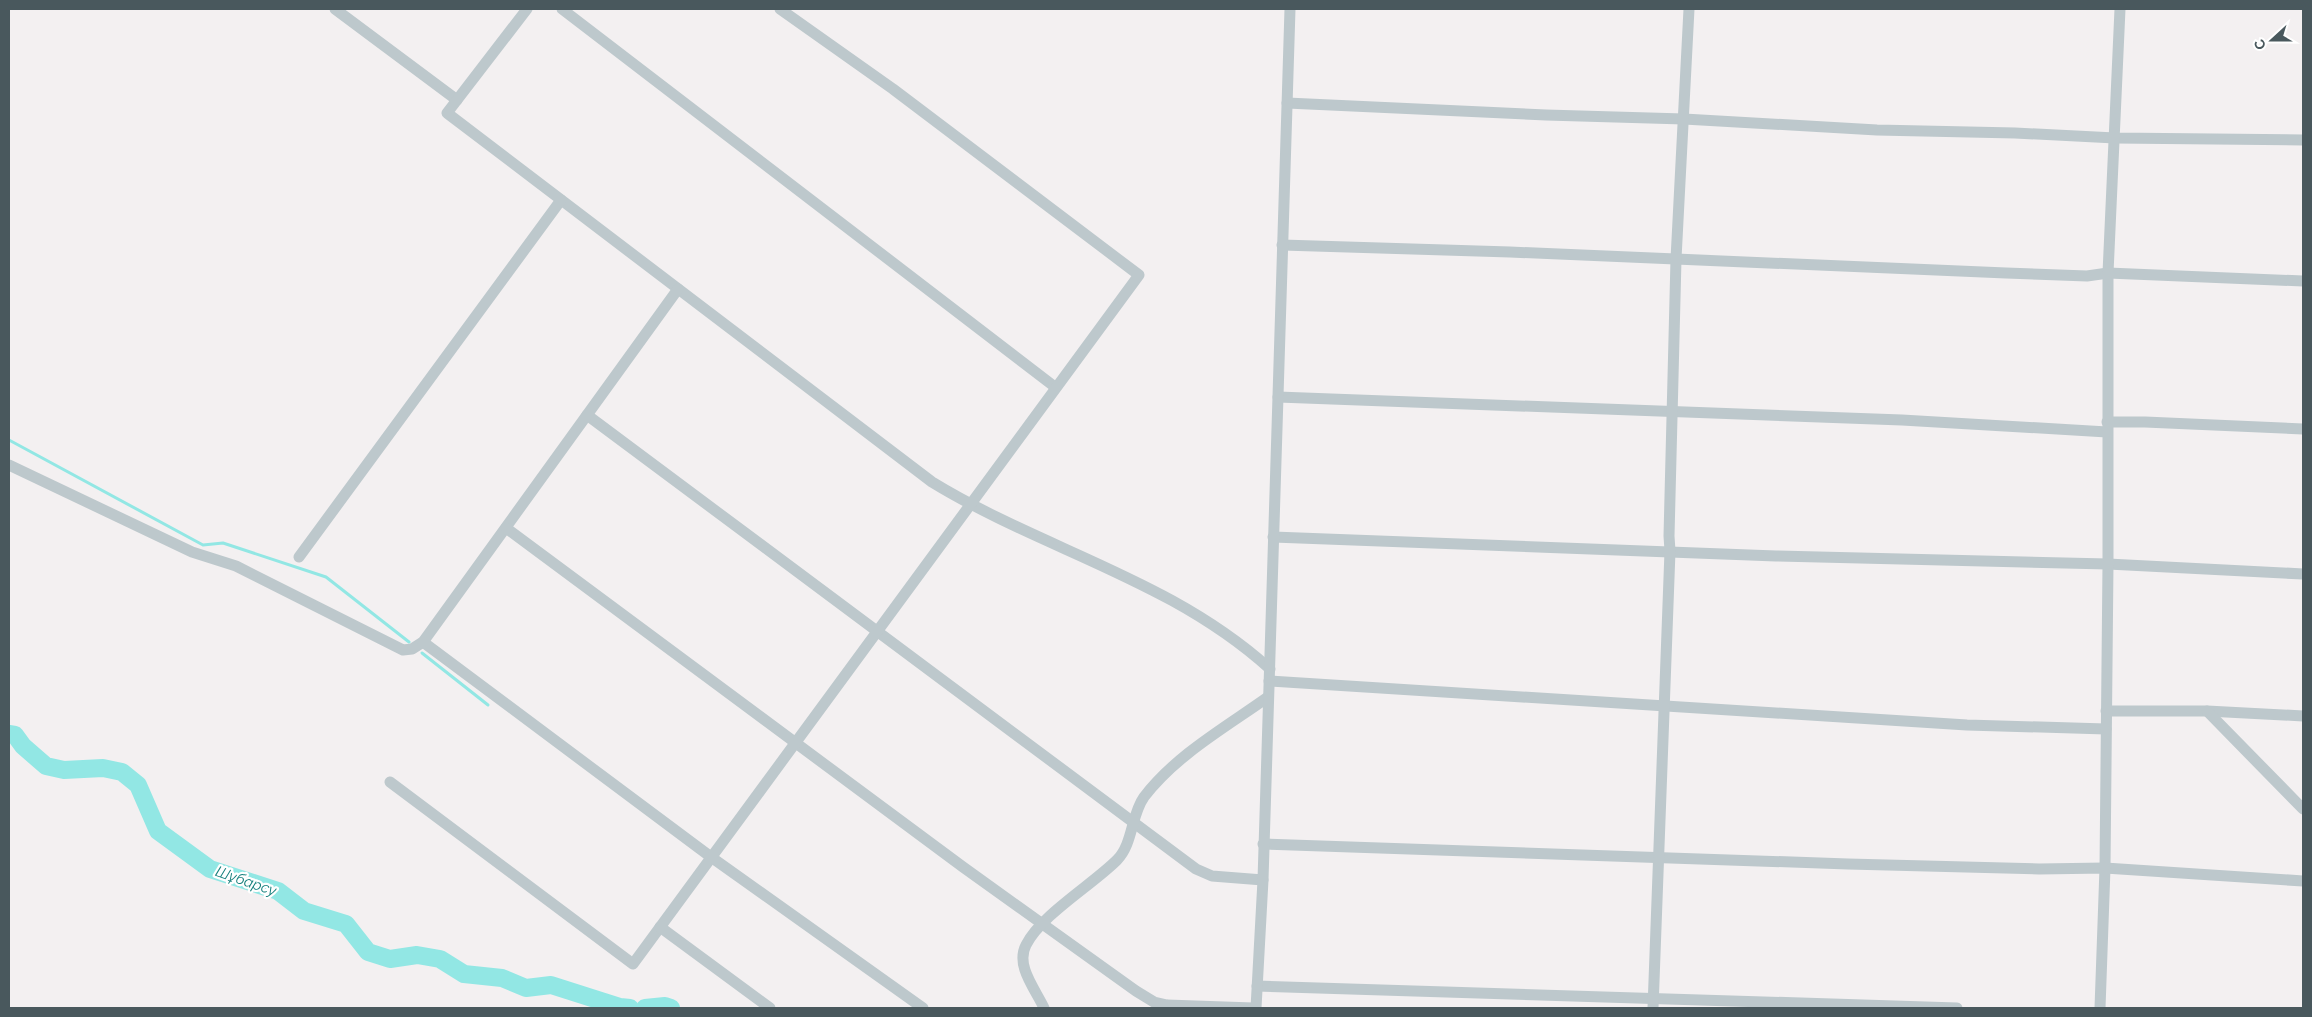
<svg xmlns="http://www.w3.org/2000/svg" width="2312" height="1017" font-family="Raleway,sans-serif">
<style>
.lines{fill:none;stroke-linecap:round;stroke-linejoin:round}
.stream{stroke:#92e7e4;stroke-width:3}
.river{stroke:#92e7e4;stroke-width:18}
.minor{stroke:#bdc8cc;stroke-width:11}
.labels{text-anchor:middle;stroke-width:4.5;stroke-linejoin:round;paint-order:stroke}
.water-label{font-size:15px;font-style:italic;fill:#147f7c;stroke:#fff}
</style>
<rect width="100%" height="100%" fill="#f3f0f1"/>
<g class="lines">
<g class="stream">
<polyline points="9,440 203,545 223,543 326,577 409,642"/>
<polyline points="422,653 488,705"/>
</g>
<g class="river">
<polyline points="9,734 15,735 23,746 46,766 64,770 103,768 122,772 138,785 158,831 210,869 278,891 304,911 346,924 368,952 390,959 417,955 440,959 464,974 502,978 526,988 551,985 620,1007 630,1008"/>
<polyline points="645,1008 665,1006 671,1008"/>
</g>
<g class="minor">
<polyline points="335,9 457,100"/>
<path d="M527,9L447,113L932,482C1043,550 1171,579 1270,669"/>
<polyline points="562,9 1055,387"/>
<polyline points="1287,103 1546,115 1684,119 1877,130 2015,133 2115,138 2303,140"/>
<polyline points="1282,245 1510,252 2006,273 2087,276 2108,273 2303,281"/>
<polyline points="1278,397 1902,420 2107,432"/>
<polyline points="587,415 1196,869 1212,876 1263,880"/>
<polyline points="2107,422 2145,422 2303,429"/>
<polyline points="9,465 192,552 236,566 403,650 412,649 423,642 678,289"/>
<polyline points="506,528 963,867 1136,991 1154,1002 1167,1005 1253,1008"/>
<polyline points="1273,537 1776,556 2108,564 2303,574"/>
<polyline points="299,557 561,200"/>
<polyline points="423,642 711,857 923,1008"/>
<polyline points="1269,681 1967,725 2106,729"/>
<polyline points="2106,711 2207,711 2303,716"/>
<polyline points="2207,711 2303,809"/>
<polyline points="390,782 633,964 1139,275 893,89 780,9"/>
<polyline points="1263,844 1848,864 2039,869 2105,868 2303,881"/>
<polyline points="660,927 770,1008"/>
<polyline points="1257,986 1957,1008"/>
<path d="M1044,1008C1036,990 1015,966 1026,945C1041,915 1092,885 1117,860C1133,844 1131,815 1144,797C1176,755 1226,727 1268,697"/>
<polyline points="1256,1008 1263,880 1290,9"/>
<polyline points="1653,1008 1670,551 1669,536 1676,259 1689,9"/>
<polyline points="2100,1008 2105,868 2108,564 2108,273 2120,9"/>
</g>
</g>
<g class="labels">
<g class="water-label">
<text transform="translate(246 881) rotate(19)" y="5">Шұбарсу</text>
</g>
</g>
<rect width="2312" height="1017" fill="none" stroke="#49585d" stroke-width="20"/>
<g transform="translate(2272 40) rotate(249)" stroke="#ffffff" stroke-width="4" paint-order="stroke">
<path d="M0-4L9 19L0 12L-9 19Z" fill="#49585d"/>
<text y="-8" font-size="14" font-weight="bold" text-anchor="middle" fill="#49585d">С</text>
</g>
</svg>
